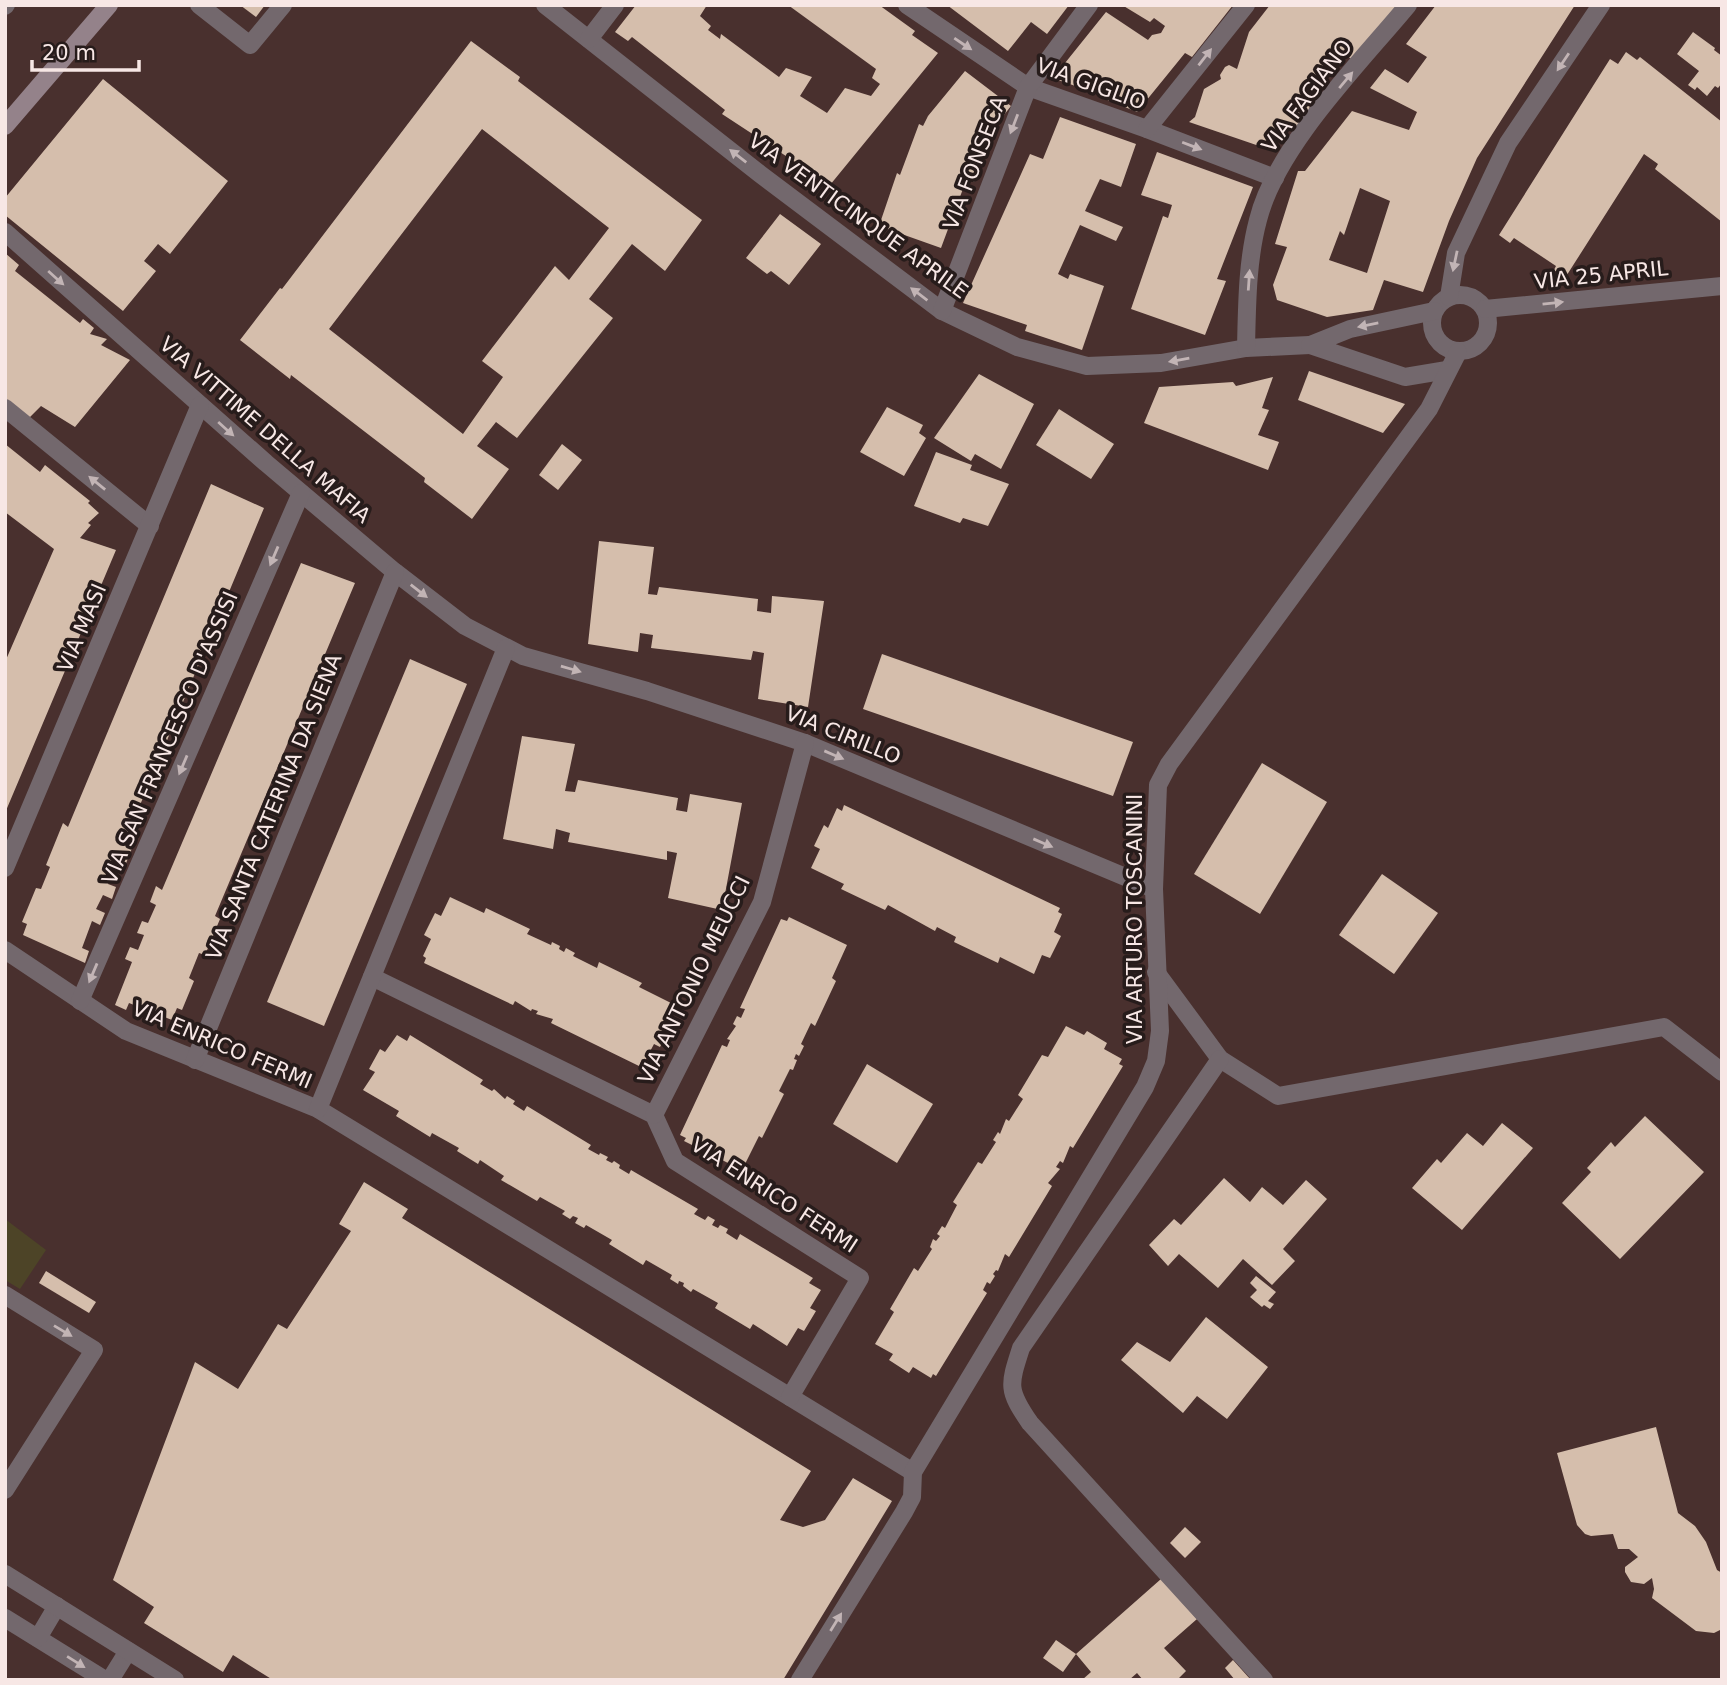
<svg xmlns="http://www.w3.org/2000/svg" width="1727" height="1685" font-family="'DejaVu Sans',sans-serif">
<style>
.green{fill:#4d4427}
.building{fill:#d5beac;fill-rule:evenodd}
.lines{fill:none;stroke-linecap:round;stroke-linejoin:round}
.service{stroke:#73686d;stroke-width:18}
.pedestrian{stroke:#73686d;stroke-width:18}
.minor{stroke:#73686d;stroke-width:18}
.secondary{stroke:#94828a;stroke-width:18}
.oneway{fill:#c2b4b5}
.labels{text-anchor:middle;stroke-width:7;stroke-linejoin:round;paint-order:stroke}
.street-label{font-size:21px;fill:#f7e7e5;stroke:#271c1b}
</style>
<rect width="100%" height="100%" fill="#49302e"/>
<polygon class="green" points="5,1219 46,1250 20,1289 5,1280"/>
<g class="building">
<polygon points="240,5 265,5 256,17"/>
<polygon points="636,5 707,5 700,16 711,26 708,30 720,39 721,34 779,77 786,68 812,77 800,96 827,113 845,88 871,96 880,84 872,78 876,69 788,5 879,5 915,31 912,35 938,53 830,185 722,114 725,110 632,37 628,41 615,32"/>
<polygon points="947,5 1069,5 1047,34 1031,22 1008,51"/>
<polygon points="1122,5 1233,5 1192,57 1185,53 1137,112 1103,98 1106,94 1092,84 1087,90 1058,80 1057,73 1106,12 1148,40 1152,35 1161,33 1165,26 1154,18 1150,22"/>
<polygon points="1270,5 1397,5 1353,60 1338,50 1327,66 1325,79 1313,84 1307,124 1282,131 1268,149 1189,122 1195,117 1204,89 1221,79 1220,75 1225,67 1229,65 1237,69 1249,32"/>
<path d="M1436,5H1575L1477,158L1449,221L1423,292L1384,280L1373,310L1327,317L1277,300L1273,285L1287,247L1275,244L1298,171H1305L1352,111L1409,130L1417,112L1370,88L1385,69L1408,83L1427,57L1406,44ZM1360,188L1390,201L1367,273L1329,260L1340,231L1344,235Z"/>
<polygon points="1693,32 1715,48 1714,50 1722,56 1722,83 1718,88 1715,86 1707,96 1697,87 1695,90 1688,85 1699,71 1677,54"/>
<path d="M471,41L520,77L518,81L702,220L665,271L632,244L589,299L613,318L517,438L496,422L477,446L509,469L472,519L424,482L425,478L291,375L290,379L240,340L280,288L282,289ZM482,129L609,228L569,280L555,266L482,361L503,377L463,434L329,329Z"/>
<polygon points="1626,52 1637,60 1640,57 1722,122 1722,222 1655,169 1658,164 1644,154 1565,278 1554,270 1556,266 1514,238 1510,243 1499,235 1610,59 1618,64"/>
<polygon points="965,71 1011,106 986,138 986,143 980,157 984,159 974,182 967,178 941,248 879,226 897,173 900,175 919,124 923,126 928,116"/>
<polygon points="103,79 228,181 170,254 158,244 144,261 156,271 123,311 5,215 5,198"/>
<polygon points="1060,117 1136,144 1121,187 1100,179 1085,211 1123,227 1116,241 1080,225 1058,274 1068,279 1070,274 1104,286 1082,350 1025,331 1027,325 963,303 1030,154 1043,159"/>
<polygon points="1157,152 1253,187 1217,279 1226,281 1205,335 1131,309 1163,216 1168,218 1172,205 1141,195"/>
<polygon points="780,214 821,244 789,285 771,271 767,274 746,258"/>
<polygon points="5,253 19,265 15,271 80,323 83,319 94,328 90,334 107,339 101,345 130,360 75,427 41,406 28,419 5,399"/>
<polygon points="1309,371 1405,404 1383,433 1298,400"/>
<polygon points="979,374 1034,404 1001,469 975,454 971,461 934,438"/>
<polygon points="1273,377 1262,408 1269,410 1258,435 1279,442 1268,470 1144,423 1159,387 1233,382 1236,386"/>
<polygon points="887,407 923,425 919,433 926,438 904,476 860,452"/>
<polygon points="1059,409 1114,444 1091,479 1036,445"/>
<polygon points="5,444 40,472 45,465 90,501 88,503 99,513 88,523 91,525 80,538 116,550 5,813 5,662 54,549 5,512"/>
<polygon points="562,444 582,460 558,490 539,475"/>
<polygon points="936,452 972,465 970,470 1009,484 988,526 963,518 960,523 914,506"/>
<polygon points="211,484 264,508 130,829 138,833 125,866 117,862 108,884 116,887 112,899 103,895 96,909 105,913 100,925 92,921 82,948 89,951 85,963 23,935 27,924 22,922 36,888 41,889 50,867 46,865 63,823 68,827"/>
<polygon points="599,541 654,547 648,594 657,595 659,587 758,599 757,611 771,613 772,596 824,601 808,707 758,699 764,653 753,651 751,660 651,648 653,635 640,633 638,652 588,644"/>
<polygon points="301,563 355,583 215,916 220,919 205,955 199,953 189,978 194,981 182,1010 177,1008 172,1020 129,1003 126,1010 115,1005 132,962 125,959 130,947 138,950 144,935 137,933 142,921 148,923 156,905 150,902 156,886 162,890"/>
<polygon points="882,654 1133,742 1113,796 863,709"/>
<polygon points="410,659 467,684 324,1026 267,1002"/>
<polygon points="522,736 575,744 565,791 575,792 578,780 678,798 676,810 687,812 690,794 742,803 722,910 668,898 677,853 667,851 667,860 568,842 570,833 556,829 553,849 503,839"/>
<polygon points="1262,763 1327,802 1260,914 1194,874"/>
<polygon points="844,805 1060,908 1058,912 1062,914 1054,932 1061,936 1050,958 1042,955 1034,974 1000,957 998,963 954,942 956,937 937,927 935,931 888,905 885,910 841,889 844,884 811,868 820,849 814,846 824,825 828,828 837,808 842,811"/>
<polygon points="1382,874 1438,913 1394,974 1339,935"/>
<polygon points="450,897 484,913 486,908 530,929 527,934 551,945 552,942 560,946 559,949 564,952 566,948 575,953 573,956 597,968 599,962 642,983 639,987 673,1004 665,1021 671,1025 660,1047 654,1044 645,1061 642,1059 639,1066 551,1023 553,1019 536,1014 538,1011 532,1009 531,1011 515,1001 513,1005 424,963 426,958 423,956 431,939 424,935 435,913 441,916"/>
<polygon points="789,917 847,945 832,978 836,981 815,1026 811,1023 801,1044 804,1046 799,1056 796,1054 794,1059 797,1060 793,1070 790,1069 779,1091 784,1094 762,1138 759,1136 742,1170 684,1141 686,1138 680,1135 722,1045 727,1047 730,1040 727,1039 736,1026 733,1024 737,1016 741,1018 745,1009 740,1008 781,919 787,921"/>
<polygon points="1066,1026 1084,1035 1087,1031 1107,1043 1104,1049 1122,1059 1119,1064 1123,1066 1073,1148 1070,1146 1063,1163 1060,1161 1056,1167 1060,1169 1048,1183 1052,1186 1009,1257 1005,1254 998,1271 996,1270 993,1274 995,1276 990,1284 987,1282 983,1290 987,1293 936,1376 933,1374 931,1378 913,1367 909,1373 889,1360 893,1354 875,1344 894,1312 890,1309 914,1268 918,1271 932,1249 930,1247 933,1239 936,1241 940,1236 937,1234 942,1226 945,1228 957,1205 953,1202 978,1162 982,1164 996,1142 993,1140 998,1132 1000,1134 1006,1119 1009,1121 1023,1099 1018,1095 1042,1055 1048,1057"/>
<polygon points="397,1035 407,1041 410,1035 483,1080 480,1084 492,1091 494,1089 505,1099 507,1096 515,1101 513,1104 524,1111 527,1106 591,1145 588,1149 599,1155 600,1153 608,1157 606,1160 612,1163 614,1161 620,1165 619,1168 629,1174 631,1170 698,1209 694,1214 705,1220 708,1216 715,1220 712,1225 718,1228 720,1225 728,1229 726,1233 737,1240 740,1234 813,1278 809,1283 821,1290 810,1308 816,1311 804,1331 798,1328 787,1346 753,1324 750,1329 715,1308 718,1303 693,1289 691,1292 683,1286 684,1283 679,1281 678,1284 670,1279 672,1275 646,1260 643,1265 609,1244 612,1240 586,1225 584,1228 575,1223 578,1218 573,1216 570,1219 562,1214 565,1211 540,1197 537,1201 501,1180 504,1176 480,1160 478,1164 457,1151 459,1148 432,1133 430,1137 396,1116 399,1111 363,1090 375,1072 369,1069 380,1049 385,1052"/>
<polygon points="867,1064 933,1104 897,1163 833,1124"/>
<polygon points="1645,1116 1704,1172 1620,1259 1562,1203 1591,1172 1587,1168 1611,1142 1615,1147"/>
<polygon points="1502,1123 1533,1148 1462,1230 1412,1188 1437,1159 1441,1163 1467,1133 1483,1146"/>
<polygon points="1224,1178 1250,1202 1262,1187 1283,1205 1306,1180 1327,1199 1283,1249 1295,1261 1272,1285 1243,1259 1218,1288 1179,1254 1168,1266 1149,1245 1174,1219 1181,1225"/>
<polygon points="364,1182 408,1209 402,1218 811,1471 780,1520 803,1527 825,1520 853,1478 892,1501 783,1680 273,1680 233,1655 223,1672 144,1623 154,1607 113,1580 195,1362 238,1389 278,1324 287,1329 351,1231 339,1224"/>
<polygon points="46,1271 96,1302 89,1313 39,1283"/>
<polygon points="1256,1276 1276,1292 1268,1301 1274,1304 1270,1309 1264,1305 1262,1307 1250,1297 1257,1290 1250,1283"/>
<polygon points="1206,1317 1268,1367 1227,1419 1197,1396 1183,1413 1121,1360 1137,1342 1170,1362"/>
<polygon points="1656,1427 1678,1513 1695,1526 1706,1542 1717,1570 1722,1573 1722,1629 1714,1633 1696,1631 1652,1598 1654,1589 1652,1578 1644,1584 1631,1582 1625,1572 1625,1567 1638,1557 1629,1549 1618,1549 1613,1534 1591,1536 1585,1534 1577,1525 1557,1453"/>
<polygon points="1185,1527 1201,1542 1185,1558 1170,1543"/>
<polygon points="1161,1579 1197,1619 1164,1648 1186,1671 1177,1680 1143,1680 1137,1673 1129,1680 1082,1680 1091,1672 1076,1654"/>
<polygon points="1056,1640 1076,1654 1063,1672 1043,1658"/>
<polygon points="1233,1660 1251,1680 1235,1680 1225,1668"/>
</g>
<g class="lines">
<g class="service">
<polyline points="1156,972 1220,1059 1278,1096 1664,1027 1722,1072"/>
<path d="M1220,1059L1021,1348C1009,1385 1007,1390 1030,1423L1264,1680"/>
<polyline points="5,1295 94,1350 5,1490"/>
<polyline points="5,1618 105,1680"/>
<polyline points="38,1638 57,1606"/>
<polyline points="110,1680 128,1651"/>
</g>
<polyline class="pedestrian" points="199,5 250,45 283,5"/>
<g class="minor">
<polyline points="545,5 760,174 942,311 1017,347 1087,366 1161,363 1246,348 1310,345"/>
<polyline points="907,5 1028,87 1147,129 1275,178"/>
<polyline points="5,6 6,5"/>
<polyline points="589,39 615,5"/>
<polyline points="1147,129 1246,5"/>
<polyline points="5,232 266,463 395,572 465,626 523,656 647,691 805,743 1154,889"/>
<circle cx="1460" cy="323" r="28"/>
<polyline points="1449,297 1456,253 1508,143 1601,5"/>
<polyline points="1485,309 1722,286"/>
<polyline points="942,311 1028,87 1089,5"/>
<polyline points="1434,311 1350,329 1310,345 1405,377 1447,370"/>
<path d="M1246,348C1247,306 1247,261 1258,220C1276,147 1359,64 1408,5"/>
<polyline points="5,408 150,526"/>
<polyline points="5,868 200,405"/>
<polyline points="5,950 126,1031 318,1109 913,1472"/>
<polyline points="372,977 654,1115 675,1161 860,1278 790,1397"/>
<polyline points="80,1001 301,493"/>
<polyline points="195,1060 395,572"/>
<polyline points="318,1109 506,648"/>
<polyline points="654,1115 762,902 805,743"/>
<polyline points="5,1574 175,1680"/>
<polyline points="800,1680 904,1512 912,1497 913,1472 1145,1087 1156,1061 1160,1031 1154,889 1158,785 1169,764 1429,409 1458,352"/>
</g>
<polyline class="secondary" points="5,126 109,5"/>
</g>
<defs><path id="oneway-solid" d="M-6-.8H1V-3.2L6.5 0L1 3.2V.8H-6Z" transform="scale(1.75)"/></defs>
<g class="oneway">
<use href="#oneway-solid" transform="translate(963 44) rotate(34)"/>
<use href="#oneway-solid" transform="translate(1205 57) rotate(-52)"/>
<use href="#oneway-solid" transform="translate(1563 62) rotate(124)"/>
<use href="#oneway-solid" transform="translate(1346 80) rotate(-50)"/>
<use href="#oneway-solid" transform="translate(1014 124) rotate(111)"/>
<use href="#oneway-solid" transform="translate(1192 146) rotate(21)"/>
<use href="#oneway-solid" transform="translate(738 156) rotate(-142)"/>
<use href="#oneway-solid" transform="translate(1455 261) rotate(102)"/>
<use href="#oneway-solid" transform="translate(56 278) rotate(42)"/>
<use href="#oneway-solid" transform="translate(1249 280) rotate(-86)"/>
<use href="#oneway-solid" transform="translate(919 294) rotate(-143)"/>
<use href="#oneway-solid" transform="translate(1553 303) rotate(-6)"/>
<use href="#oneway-solid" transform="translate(1368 325) rotate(169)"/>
<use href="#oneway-solid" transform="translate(1179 360) rotate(170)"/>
<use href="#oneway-solid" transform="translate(226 429) rotate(42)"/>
<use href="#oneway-solid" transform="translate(97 483) rotate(-141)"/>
<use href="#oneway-solid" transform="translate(274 556) rotate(113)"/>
<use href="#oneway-solid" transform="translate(419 591) rotate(38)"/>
<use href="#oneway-solid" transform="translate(571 669) rotate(16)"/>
<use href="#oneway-solid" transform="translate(834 755) rotate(23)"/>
<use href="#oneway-solid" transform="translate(183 765) rotate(113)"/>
<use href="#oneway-solid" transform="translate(1043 843) rotate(23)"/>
<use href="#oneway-solid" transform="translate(93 973) rotate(113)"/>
<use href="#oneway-solid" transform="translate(63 1331) rotate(31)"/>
<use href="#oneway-solid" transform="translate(836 1622) rotate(-58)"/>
<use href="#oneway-solid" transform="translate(76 1662) rotate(32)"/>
</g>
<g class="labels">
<g class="street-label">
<text transform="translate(1091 84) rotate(20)" y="7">VIA GIGLIO</text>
<text transform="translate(1307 96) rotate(-53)" y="7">VIA FAGIANO</text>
<text transform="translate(975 163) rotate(-69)" y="7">VIA FONSECA</text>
<text transform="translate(858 216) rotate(36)" y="7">VIA VENTICINQUE APRILE</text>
<text transform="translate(1601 275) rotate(-6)" y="7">VIA 25 APRIL</text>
<text transform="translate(265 430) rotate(41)" y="7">VIA VITTIME DELLA MAFIA</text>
<text transform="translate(82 628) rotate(-67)" y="7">VIA MASI</text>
<text transform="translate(843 735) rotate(22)" y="7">VIA CIRILLO</text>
<text transform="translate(170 738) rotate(-67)" y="7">VIA SAN FRANCESCO D'ASSISI</text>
<text transform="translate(274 807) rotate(-68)" y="7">VIA SANTA CATERINA DA SIENA</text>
<text transform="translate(1135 919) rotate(-90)" y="7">VIA ARTURO TOSCANINI</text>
<text transform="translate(694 980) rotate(-64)" y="7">VIA ANTONIO MEUCCI</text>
<text transform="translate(222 1045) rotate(23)" y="7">VIA ENRICO FERMI</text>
<text transform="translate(774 1195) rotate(33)" y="7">VIA ENRICO FERMI</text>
</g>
</g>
<rect width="1727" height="1685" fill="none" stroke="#f7e7e5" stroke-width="14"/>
<path d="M32 60v10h107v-10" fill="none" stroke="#f7e7e5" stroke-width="3.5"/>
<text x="42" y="60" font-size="21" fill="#f7e7e5" stroke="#271c1b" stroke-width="5" paint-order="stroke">20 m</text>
</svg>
